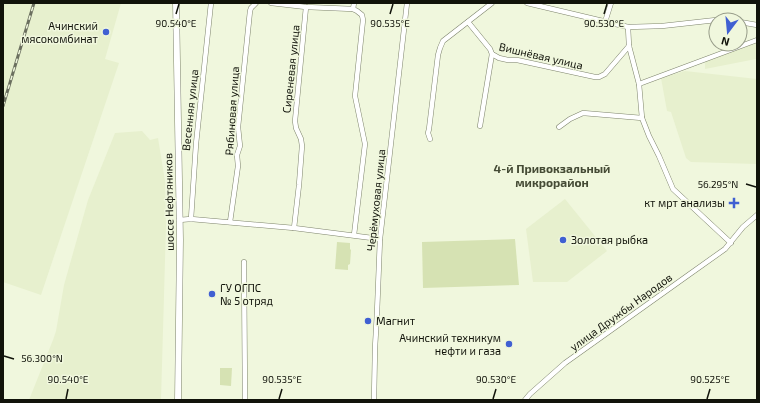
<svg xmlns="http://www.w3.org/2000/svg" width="760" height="403" font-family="'Exo 2',sans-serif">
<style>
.built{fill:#e7f0ce}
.green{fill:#d6e2b3}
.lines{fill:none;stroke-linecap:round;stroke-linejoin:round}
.minor-casing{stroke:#7e846c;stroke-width:5.5}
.major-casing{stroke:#7e846c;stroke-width:7}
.minor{stroke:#fff;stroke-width:4.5}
.major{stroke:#fff;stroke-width:6}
.rail-casing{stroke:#6b6f5f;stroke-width:3}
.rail{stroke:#f0f7dd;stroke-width:1.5;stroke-dasharray:4.5;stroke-linecap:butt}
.ticks{fill:none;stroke:#11130a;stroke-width:1.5}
.poi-dot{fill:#4060d2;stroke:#f0f7dd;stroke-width:1.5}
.labels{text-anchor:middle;stroke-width:3;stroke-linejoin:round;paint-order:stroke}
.poi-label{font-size:11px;fill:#11130a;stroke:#f0f7dd;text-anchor:end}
.street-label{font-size:11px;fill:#11130a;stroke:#f0f7dd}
.neighbourhood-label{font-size:12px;font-weight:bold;fill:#454b35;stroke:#f0f7dd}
.ticks-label{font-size:10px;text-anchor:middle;fill:#11130a;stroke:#f0f7dd;stroke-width:3;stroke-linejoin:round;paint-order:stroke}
</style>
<rect width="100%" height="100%" fill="#f0f7dd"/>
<g class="built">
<polygon points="3,3 121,3 105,59 119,63 41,295 3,282"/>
<polygon points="757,43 757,62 756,59 705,69 705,61"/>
<polygon points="685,71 757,79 757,164 691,162 686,158 671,112 667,111 661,78"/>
<polygon points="142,131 150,140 158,138 165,181 166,226 161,400 29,400 53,340 56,331 64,285 88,200 115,133"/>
<polygon points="565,199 607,251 567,282 533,282 526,229"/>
</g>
<g class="green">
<polygon points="515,239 519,285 423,288 422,242"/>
<polygon points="337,242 350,243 350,249 351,250 350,264 348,265 348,270 335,269"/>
<polygon points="220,368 232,368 231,386 220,385"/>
</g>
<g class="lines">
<g class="minor-casing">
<g id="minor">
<polyline points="271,3 306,7 353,9 357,11 362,15 363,20 355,96 365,144 354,235"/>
<polyline points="527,3 628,27 662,26 716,20"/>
<polyline points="353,9 354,3"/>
<polyline points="719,20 728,20"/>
<polyline points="468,22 490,49 492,54 499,58 508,60 517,60 595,77 599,77 605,74 629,46"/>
<polyline points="605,22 611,3"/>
<polyline points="740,22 757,25"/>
<polyline points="628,27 629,46 639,84 642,118 649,136 659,156 673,189 731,243"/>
<polyline points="639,84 757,40"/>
<polyline points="480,126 492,54"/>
<polyline points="559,127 570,119 583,113 642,118"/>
<polyline points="430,139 428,133 429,129 438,55 440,48 443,41 492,3"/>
<polyline points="191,219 196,144 211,3"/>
<polyline points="179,220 191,219 294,228 380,239"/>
<polyline points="230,222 238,166 237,155 240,146 238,127 250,11 251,8 256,3"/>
<polyline points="294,228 299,185 302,146 301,139 296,128 295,121 306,7"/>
<polyline points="244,262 245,400"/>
<polyline points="374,400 375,348 377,313 380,239 407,3"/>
<polyline points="525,400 530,394 565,363 687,276 725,249 743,227 757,215"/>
</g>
</g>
<g class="major-casing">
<polyline id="major" points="176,3 180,240 178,400"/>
</g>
<use href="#minor" class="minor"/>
<use href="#major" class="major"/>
<g class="rail-casing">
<polyline id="rail" points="3,106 34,3"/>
</g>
<use href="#rail" class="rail"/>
</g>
<path class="ticks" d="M176,14L179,4M390,14L393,4M604,14L607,4M746,184L756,187M4,356L14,359M66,399L68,389M279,399L282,389M493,399L496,389M707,399L710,389"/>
<g class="poi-dot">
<circle cx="106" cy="32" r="4"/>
<path d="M732 197h4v4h4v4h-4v4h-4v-4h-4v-4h4z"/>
<circle cx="563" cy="240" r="4"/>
<circle cx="212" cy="294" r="4"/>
<circle cx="368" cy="321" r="4"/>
<circle cx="509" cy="344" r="4"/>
</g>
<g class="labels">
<g class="poi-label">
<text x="98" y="30">Ачинский<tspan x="98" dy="13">мясокомбинат</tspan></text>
<text x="725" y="207">кт мрт анализы</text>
<text x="571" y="244" text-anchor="start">Золотая рыбка</text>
<text x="220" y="292" text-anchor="start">ГУ ОГПС<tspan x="220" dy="13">№ 5 отряд</tspan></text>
<text x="376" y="325" text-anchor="start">Магнит</text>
<text x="501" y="342">Ачинский техникум<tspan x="501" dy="13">нефти и газа</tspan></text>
</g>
<g class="street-label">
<text transform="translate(541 56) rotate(13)" y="4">Вишнёвая улица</text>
<text transform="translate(291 69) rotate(-84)" y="4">Сиреневая улица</text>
<text transform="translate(190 110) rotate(-84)" y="4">Весенняя улица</text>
<text transform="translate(232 111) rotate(-86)" y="4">Рябиновая улица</text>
<text transform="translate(376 200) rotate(-84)" y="4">Черёмуховая улица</text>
<text transform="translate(169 202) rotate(-91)" y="4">шоссе Нефтяников</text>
<text transform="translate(621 312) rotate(-36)" y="4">улица Дружбы Народов</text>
</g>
<g class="neighbourhood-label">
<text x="552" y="173">4-й Привокзальный<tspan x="552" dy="14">микрорайон</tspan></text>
</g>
</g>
<g class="ticks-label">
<text x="176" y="27">90.540°E</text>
<text x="390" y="27">90.535°E</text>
<text x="604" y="27">90.530°E</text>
<text x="718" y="188">56.295°N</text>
<text x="42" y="362">56.300°N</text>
<text x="68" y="383">90.540°E</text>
<text x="282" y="383">90.535°E</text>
<text x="496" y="383">90.530°E</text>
<text x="710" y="383">90.525°E</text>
</g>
<rect width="760" height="403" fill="none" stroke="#11130a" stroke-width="8"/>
<g transform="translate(728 32) rotate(196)"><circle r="19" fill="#f0f7dd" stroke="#979c89"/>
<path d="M0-3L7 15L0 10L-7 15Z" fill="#4060d2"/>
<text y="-6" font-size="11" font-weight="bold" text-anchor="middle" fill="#11130a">N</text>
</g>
</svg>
